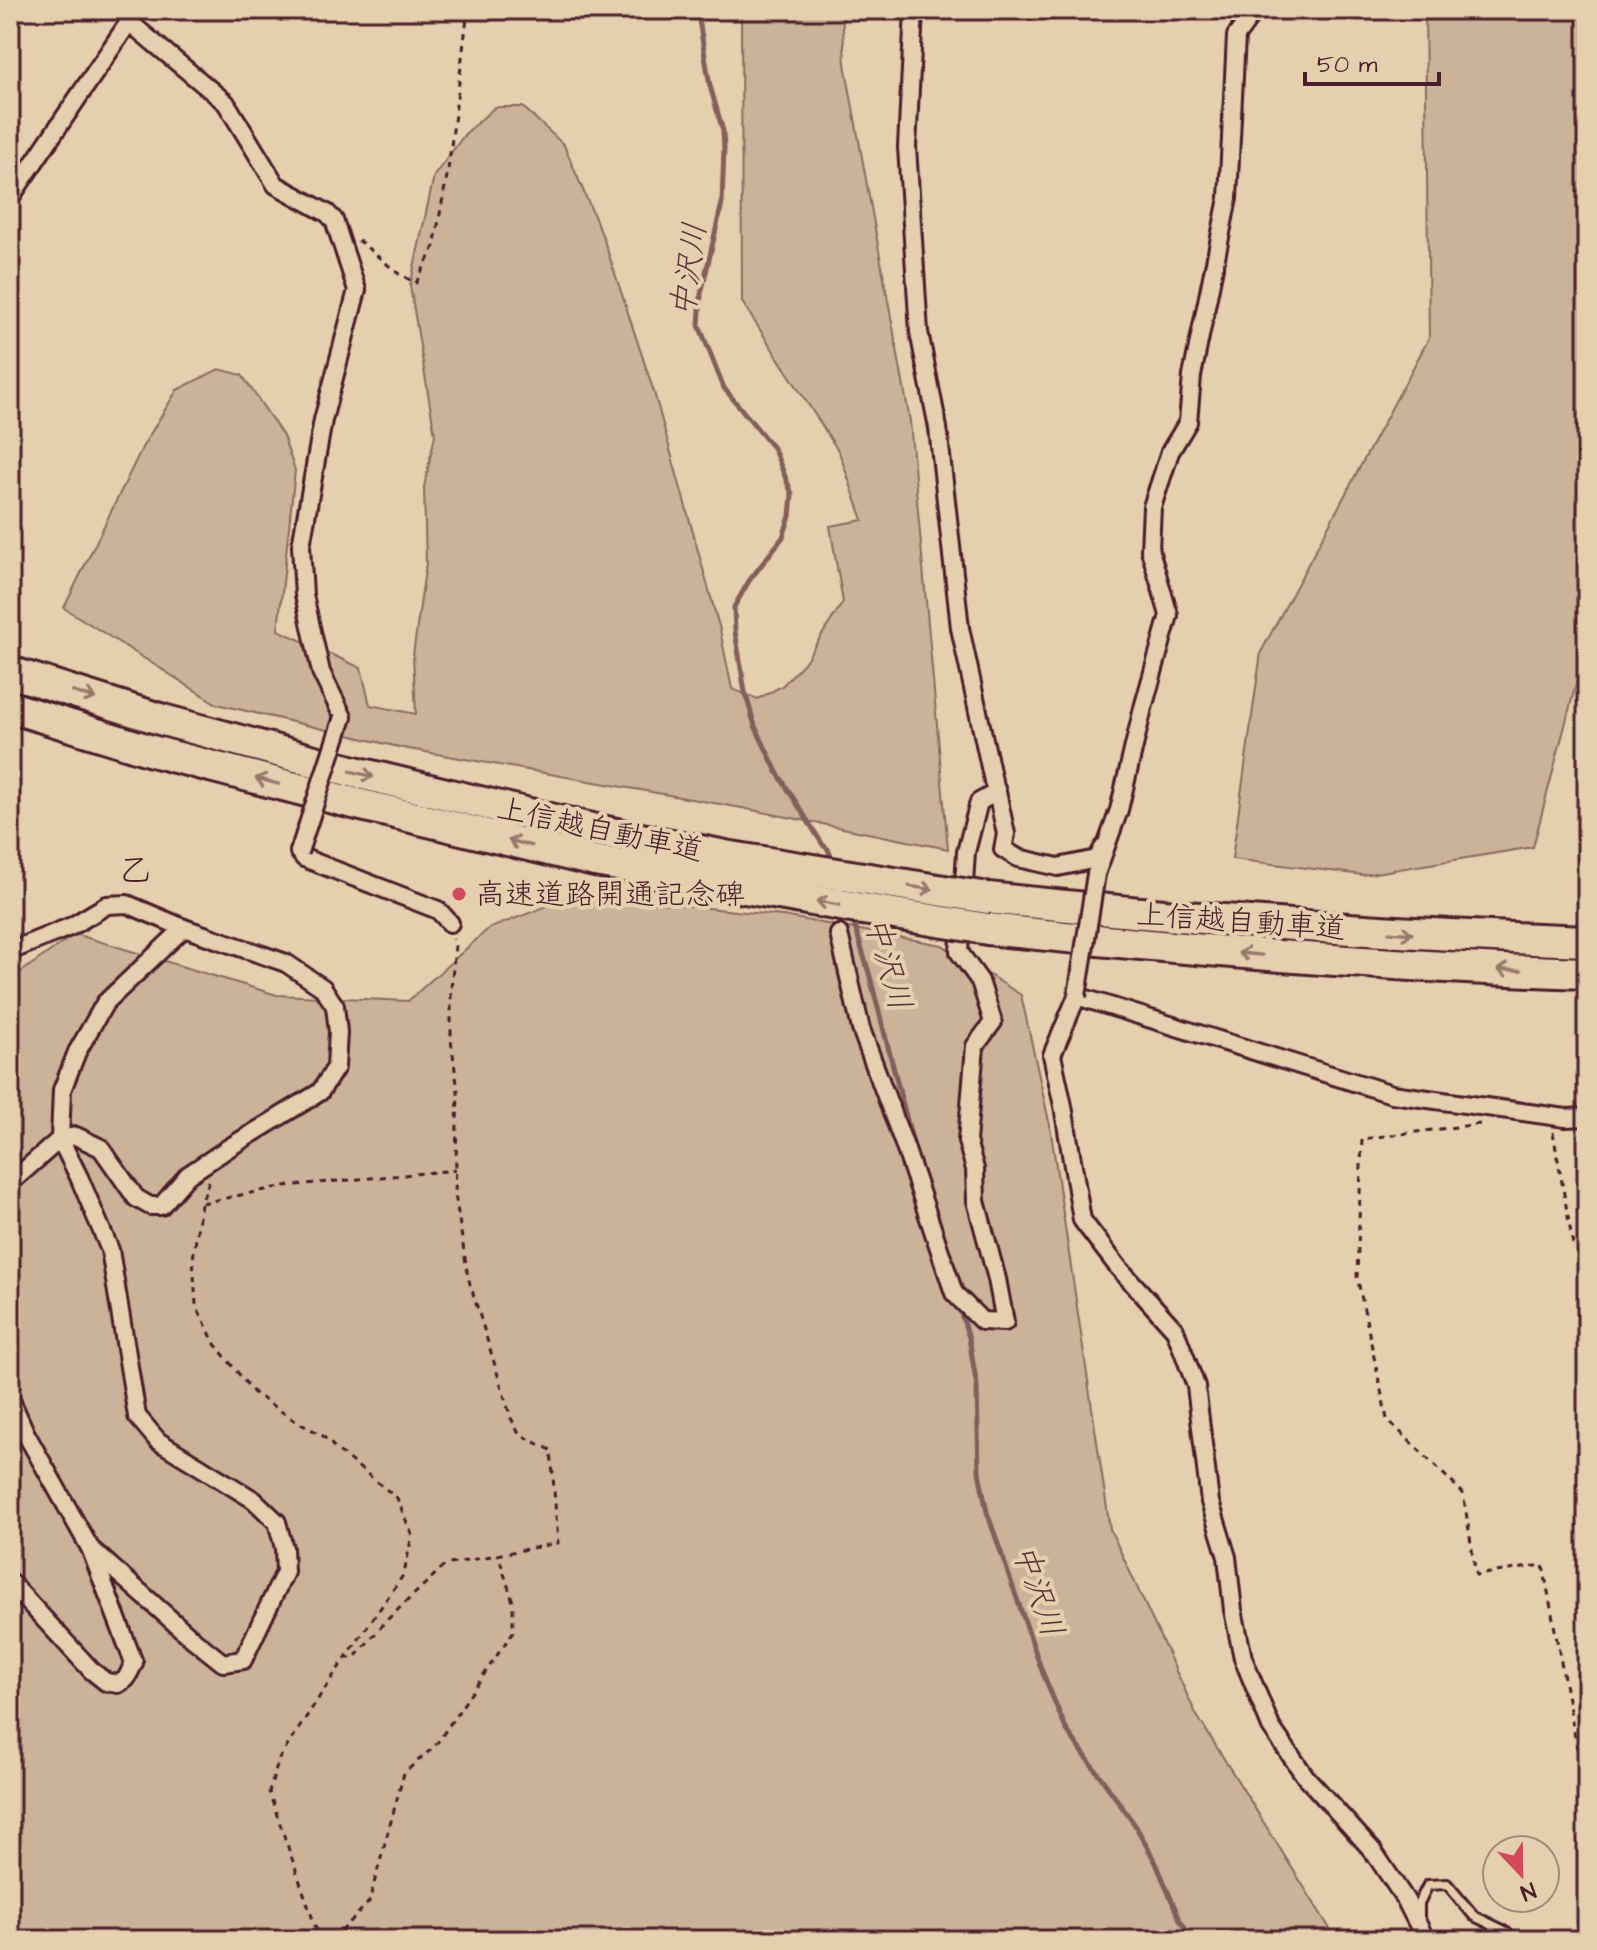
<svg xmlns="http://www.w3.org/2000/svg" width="1597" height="1950" font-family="'Architects Daughter','Klee One',sans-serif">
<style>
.green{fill:#cbb399;stroke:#8a6962;stroke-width:2}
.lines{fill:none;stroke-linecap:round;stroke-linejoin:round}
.stream{stroke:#825f5a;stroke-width:5}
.lane-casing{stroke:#4a1f2b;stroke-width:14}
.street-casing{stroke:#4a1f2b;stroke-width:22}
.highway-casing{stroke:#4a1f2b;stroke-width:36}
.path{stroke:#4a1f2b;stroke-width:3;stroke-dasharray:6 6;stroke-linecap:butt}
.lane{stroke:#e4cfae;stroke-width:8}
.street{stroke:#e4cfae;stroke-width:16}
.highway{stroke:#e4cfae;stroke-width:30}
.street-bridge-casing{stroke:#4a1f2b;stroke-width:22;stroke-linecap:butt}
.highway-bridge-casing{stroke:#4a1f2b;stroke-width:36;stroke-linecap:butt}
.street-bridge{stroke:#e4cfae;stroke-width:16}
.highway-bridge{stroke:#e4cfae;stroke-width:30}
.oneway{stroke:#97776c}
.poi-dot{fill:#d1495b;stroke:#e4cfae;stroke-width:3}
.labels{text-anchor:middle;stroke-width:8;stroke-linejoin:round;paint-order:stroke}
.street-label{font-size:30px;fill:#4a1f2b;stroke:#e4cfae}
.poi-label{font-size:30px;fill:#4a1f2b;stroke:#e4cfae;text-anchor:start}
.water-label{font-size:32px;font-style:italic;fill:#5d343b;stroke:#e4cfae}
.quarter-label{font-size:34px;fill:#4a1f2b;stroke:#e4cfae}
</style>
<rect width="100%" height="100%" fill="#e4cfae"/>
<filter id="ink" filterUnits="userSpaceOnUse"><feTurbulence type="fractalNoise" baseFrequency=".0125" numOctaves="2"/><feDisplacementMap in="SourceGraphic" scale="16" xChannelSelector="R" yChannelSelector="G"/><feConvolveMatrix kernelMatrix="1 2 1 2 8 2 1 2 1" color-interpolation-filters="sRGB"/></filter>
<g filter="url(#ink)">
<g class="green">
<polygon points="741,10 842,10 845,64 910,421 948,849 742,808 403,748 217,704 64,608 143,446 177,390 219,369 242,375 283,436 295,470 278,630 361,668 370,705 416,714 413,655 426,563 424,487 435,435 410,286 434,176 465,134 495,107 523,107 564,145 603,237 654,392 720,630 732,689 758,699 782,686 804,663 843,602 830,526 863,520 839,452 742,302"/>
<polygon points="1425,10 1587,10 1587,642 1533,847 1363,875 1232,859 1261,652 1429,338"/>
<polygon points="578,894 783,916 942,945 1021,995 1050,1126 1110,1529 1196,1714 1337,1940 10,1940 10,990 18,974 75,934 277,995 408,1001 488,929"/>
</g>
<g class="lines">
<g class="stream">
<polyline points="700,10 699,20 710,86 723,131 724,148 722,203 701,294 699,325 724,388 774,449 792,494 790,516 783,537 749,581 734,607 735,631 745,692 755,726 777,772 823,845 828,849 833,862"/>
<polyline points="852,917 869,973 916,1155"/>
<polyline points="959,1307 969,1338 977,1387 979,1472 987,1512 1042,1671 1066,1729 1135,1825 1156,1863 1180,1920 1193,1940"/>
</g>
<g class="lane-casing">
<polyline id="lane" points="1419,1917 1419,1903 1428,1885 1447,1884 1474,1916 1507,1932"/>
</g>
<g class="street-casing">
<g id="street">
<polyline points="914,10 907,147 919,332 938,428 960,628 993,781 997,792 979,802 966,852 963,898"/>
<polyline points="129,22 226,103 276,185 327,213 334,220 357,290 323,420 301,546 304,595 321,672 343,717"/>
<polyline points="10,198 129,22 134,10"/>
<polyline points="997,792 1006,834 1003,849 1018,858 1058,867 1097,859 1103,848"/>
<polyline points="299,852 304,858 438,910 450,923"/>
<polyline points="1096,874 1119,810 1143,708 1169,615 1150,550 1152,507 1170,452 1188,422 1192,376 1228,198 1236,36 1255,10"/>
<polyline points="839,934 861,1029 905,1147 954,1293 982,1321 1005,1322 997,1279 976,1201 975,1169 967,1141 975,1046 993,1022 980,981 959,952 961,921"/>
<polyline points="10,951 72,926 107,905 127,904 184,928 286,963 323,988 335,1006 338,1032 336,1067 320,1092 230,1147 188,1175 161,1206 150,1206 136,1198 101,1148 76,1136 60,1139 10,1183"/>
<polyline points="10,1398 26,1434 90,1548 134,1663 126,1679 118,1684 106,1682 92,1671 10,1582"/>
<polyline points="90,1548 194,1640 223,1663 243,1660 285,1572 284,1548 277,1522 254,1500 158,1441 137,1416 110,1250 79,1177 60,1139 62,1090 77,1052 105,1003 184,928"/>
<polyline points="1426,1940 1405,1899 1373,1851 1305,1776 1271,1727 1243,1658 1233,1610 1227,1557 1210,1502 1196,1386 1175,1330 1118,1267 1082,1220 1063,1106 1052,1055 1077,996 1392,1094 1566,1118 1587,1117"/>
</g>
</g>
<g class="highway-casing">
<g id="highway">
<polyline points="10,672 163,720 355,772 596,830"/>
<polyline points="10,707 152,751 345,801 595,861"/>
<path d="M988,898C1188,919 1387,934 1587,941"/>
<path d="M988,929C1187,950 1386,967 1587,973"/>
</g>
</g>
<g class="path">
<polyline points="358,240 399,274 416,283 434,247 448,170 468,10"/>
<polyline points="1480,1124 1362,1139 1357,1276 1387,1419 1463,1493 1476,1575 1543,1565 1587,1802"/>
<polyline points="1553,1132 1573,1245"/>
<polyline points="209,1181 201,1204 193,1259 196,1305 215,1344 254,1393 297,1422 322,1435 337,1450 397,1498 412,1535 404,1574 331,1679 279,1759 269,1792 320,1940"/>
<polyline points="202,1203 285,1186 456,1170"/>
<polyline points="345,1658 354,1658 388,1619 445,1565 558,1543 551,1450 519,1434 511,1418 468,1277 455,1194 458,1091 451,1040 451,990 455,946 453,939"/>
<polyline points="333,1940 369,1902 404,1773 435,1746 513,1632 513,1602 498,1554"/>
</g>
<use href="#lane" class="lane"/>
<use href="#street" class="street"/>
<use href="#highway" class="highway"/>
<g class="street-bridge-casing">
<g id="street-bridge">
<polyline points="299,852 343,717"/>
<polyline points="1077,996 1096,874"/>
</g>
</g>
<g class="highway-bridge-casing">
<g id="highway-bridge">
<polyline points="596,830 725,856 988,898"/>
<polyline points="595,861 857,908 988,929"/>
</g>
</g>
<use href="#street-bridge" class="street-bridge"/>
<use href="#highway-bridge" class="highway-bridge"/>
</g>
<defs><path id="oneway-shaft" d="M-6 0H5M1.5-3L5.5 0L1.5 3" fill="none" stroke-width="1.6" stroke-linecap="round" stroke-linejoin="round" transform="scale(2)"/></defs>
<g class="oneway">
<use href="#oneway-shaft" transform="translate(84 695) rotate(17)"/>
<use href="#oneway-shaft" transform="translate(362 774) rotate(14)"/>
<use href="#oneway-shaft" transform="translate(267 781) rotate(-165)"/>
<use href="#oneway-shaft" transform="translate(520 843) rotate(-167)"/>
<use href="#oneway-shaft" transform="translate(921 888) rotate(9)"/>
<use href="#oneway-shaft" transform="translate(828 903) rotate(-170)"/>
<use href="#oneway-shaft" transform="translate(1401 933) rotate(4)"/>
<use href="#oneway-shaft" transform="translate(1250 954) rotate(-175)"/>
<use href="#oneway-shaft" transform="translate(1509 970) rotate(-178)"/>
</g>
</g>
<circle class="poi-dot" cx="459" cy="894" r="8"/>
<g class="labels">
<g class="street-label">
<text transform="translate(600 829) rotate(12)" y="10">上信越自動車道</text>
<text transform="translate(1241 921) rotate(4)" y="10">上信越自動車道</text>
</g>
<g class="poi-label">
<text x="475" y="904">高速道路開通記念碑</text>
</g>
<g class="water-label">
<text transform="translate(688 270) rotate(-82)" y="11">中沢川</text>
<text transform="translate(889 963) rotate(74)" y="11">中沢川</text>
<text transform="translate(1039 1590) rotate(71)" y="11">中沢川</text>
</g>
<g class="quarter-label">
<text x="135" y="881">乙</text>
</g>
</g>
<rect width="1597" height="1950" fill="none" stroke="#e4cfae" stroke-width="40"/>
<rect x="20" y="20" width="1557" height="1910" fill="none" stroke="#4a1f2b" stroke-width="3" filter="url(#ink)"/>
<g transform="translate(1521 1874) rotate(158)"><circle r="38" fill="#e4cfae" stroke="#a6897a" stroke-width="2"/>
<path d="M0-6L14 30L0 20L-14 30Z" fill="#d1495b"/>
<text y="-12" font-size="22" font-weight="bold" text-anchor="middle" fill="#4a1f2b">N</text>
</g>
<path d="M1305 72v12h134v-12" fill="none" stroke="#4a1f2b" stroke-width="4"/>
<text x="1317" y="72" font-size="24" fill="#4a1f2b" stroke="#e4cfae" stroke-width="6" paint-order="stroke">50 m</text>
</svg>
